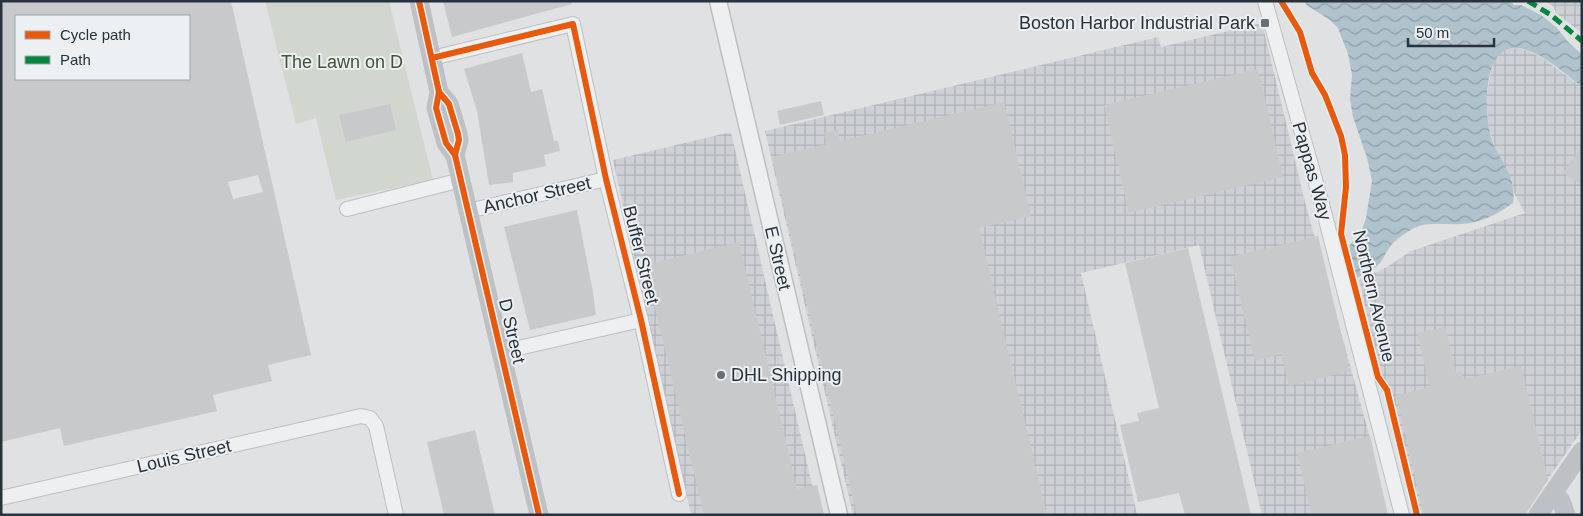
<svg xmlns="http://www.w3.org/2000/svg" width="1583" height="516" font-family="Helvetica,sans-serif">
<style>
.industrial{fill:url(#industrial-grid)}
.park{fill:#d1d7cf}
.water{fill:url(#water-waves)}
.building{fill:#c7c9cb;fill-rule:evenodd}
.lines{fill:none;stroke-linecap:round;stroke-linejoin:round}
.minor-casing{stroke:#bdbfc1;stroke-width:16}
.tertiary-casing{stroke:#bdbfc1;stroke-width:19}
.minor{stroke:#eeeff0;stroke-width:14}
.tertiary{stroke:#eeeff0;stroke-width:16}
.secondary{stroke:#bdc1c3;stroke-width:19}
.quiet{stroke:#00873e;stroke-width:5;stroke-dasharray:10 5;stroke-linecap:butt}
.cycleway-casing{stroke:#ecf0f3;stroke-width:9}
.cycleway{stroke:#e8590c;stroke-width:6}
.poi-dot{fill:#686f75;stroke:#ecf0f3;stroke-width:2}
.labels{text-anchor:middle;stroke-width:4;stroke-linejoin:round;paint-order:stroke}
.poi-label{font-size:18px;fill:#28323a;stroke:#ecf0f3;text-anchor:end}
.park-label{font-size:18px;fill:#425437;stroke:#ecf0f3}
.street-label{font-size:18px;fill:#28323a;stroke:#ecf0f3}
</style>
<defs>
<pattern id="industrial-grid" width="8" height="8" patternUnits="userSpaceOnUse" patternTransform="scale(1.25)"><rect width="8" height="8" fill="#cdd1d6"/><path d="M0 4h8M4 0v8" fill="none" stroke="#b0b4b8"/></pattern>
<pattern id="water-waves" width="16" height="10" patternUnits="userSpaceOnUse" patternTransform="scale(1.25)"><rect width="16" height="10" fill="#b0c2cc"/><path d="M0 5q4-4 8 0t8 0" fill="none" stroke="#8f9ea7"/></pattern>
</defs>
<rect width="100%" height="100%" fill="#dfe1e3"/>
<g class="industrial">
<polygon points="1545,1 1582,1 1582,33 1556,13 1553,6"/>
<polygon points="1262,23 1305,202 1369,434 1387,515 1262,515 1199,245 1081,273 1137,514 853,515 765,131 1158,37 1161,47"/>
<polygon points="1517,48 1528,51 1542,58 1582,87 1582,430 1523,515 1421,515 1391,389 1381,375 1359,280 1387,267 1411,251 1525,213 1514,193 1512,181 1496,149 1489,130 1487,109 1487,93 1491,71 1495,60 1500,53 1509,49"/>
<polygon points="731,132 819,515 691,515 613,160"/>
</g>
<polygon class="park" points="265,1 389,1 433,180 336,200 316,118 296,124"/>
<path class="water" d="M1303,1H1510L1514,5H1521L1541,15L1556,27L1570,44L1582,54V87C1566,74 1537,49 1517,48C1483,46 1485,107 1489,128C1493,157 1518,171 1513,203C1498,214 1479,224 1460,224C1445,225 1429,221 1414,228C1407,232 1394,240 1390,247C1386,252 1384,258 1380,263C1374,270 1365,273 1357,278L1349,246L1362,230L1366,218L1372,181L1367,158L1353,117L1350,99L1352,75L1348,54L1338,28L1330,20L1308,6Z"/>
<g class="building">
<path d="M1,1H231L311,355L268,365L272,381L213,395L217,411L64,446L60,428L1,442ZM16,16H189V79H16ZM258,175L263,192L233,199L228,182Z"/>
<polygon points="443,1 572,1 572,4 452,37"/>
<polygon points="522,53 531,92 542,89 554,141 558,141 560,151 544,155 546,166 513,173 513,182 489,185 477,111 464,69"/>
<polygon points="1258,69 1283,177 1129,213 1104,105"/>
<polygon points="821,101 824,115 780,125 777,111"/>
<polygon points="1004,102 1031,216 979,228 1047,515 857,515 772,157 827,144 824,133 838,130 840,141"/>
<polygon points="390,104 396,130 346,142 339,115"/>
<polygon points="1582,146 1582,185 1563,173"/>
<polygon points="577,210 593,292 596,315 530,330 504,227"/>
<polygon points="1318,236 1350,371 1289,386 1281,354 1255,361 1230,257"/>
<polygon points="739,242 797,489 817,485 824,515 704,515 645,265"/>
<polygon points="1188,248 1251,515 1185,515 1179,493 1138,502 1120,425 1139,421 1137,413 1159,408 1125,263"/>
<polygon points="1445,327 1456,372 1461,371 1464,379 1521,366 1548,480 1525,515 1424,515 1396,395 1430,387 1417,333"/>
<polygon points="475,430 495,515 444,515 427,442"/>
<polygon points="1370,436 1388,515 1312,515 1297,453"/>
</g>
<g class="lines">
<g class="minor-casing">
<g id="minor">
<polyline points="1265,1 1323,208 1402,515"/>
<polyline points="432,58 573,24 606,179 641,320 679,494"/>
<polyline points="347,209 461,180"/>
<polyline points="468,211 606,179"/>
<polyline points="501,352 641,320"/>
<polyline points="1,498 361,416 370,418 376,426 396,515"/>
</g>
</g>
<g class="tertiary-casing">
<polyline id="tertiary" points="718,1 839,515"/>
</g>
<use href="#minor" class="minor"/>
<use href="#tertiary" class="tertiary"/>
<g class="secondary">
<polyline points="419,1 439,92 436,108 446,143 455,155"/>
<polyline points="439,92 449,104 458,134 459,140 455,155 539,515"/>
<polyline points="1553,493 1561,501 1566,515"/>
<polyline points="1538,515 1582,451"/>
</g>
<polyline class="quiet" points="1528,1 1551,15 1582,41"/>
<g class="cycleway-casing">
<g id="cycleway">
<polyline points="419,1 439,92 436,108 446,143 455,155"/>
<polyline points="1281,1 1300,32 1312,73 1325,95 1341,136 1345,155 1346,187 1341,234 1378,377 1387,390 1417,515"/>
<polyline points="432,58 573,24 606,179 641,320 679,494"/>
<polyline points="439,92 449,104 458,134 459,140 455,155 539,515"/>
</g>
</g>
<use href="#cycleway" class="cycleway"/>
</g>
<g class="poi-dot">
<rect x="1260" y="18" width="10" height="10" rx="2.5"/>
<circle cx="721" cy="375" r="5"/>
</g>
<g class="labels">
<g class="poi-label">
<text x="1255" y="29">Boston Harbor Industrial Park</text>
<text x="731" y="381" text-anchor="start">DHL Shipping</text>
</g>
<g class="park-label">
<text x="342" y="68">The Lawn on D</text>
</g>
<g class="street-label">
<text transform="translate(1312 171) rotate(74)" y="6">Pappas Way</text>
<text transform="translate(537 195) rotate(-13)" y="6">Anchor Street</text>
<text transform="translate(641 255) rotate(76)" y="6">Buffer Street</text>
<text transform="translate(778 258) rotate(77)" y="6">E Street</text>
<text transform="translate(1374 296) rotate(77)" y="6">Northern Avenue</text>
<text transform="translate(512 331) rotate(77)" y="6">D Street</text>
<text transform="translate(184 456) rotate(-13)" y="6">Louis Street</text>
</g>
</g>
<rect width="1583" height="516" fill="none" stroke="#28323a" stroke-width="5"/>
<rect x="15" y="15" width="175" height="65" fill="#ecf0f3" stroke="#9ea4a9"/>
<rect x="25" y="31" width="25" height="8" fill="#e8590c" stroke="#9ea4a9"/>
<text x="60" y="40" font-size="15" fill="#28323a">Cycle path</text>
<rect x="25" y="56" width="25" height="8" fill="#00873e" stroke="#9ea4a9"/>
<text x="60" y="65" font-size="15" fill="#28323a">Path</text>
<path d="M1408 38v8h86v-8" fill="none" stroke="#28323a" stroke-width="2.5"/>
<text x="1416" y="38" font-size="15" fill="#28323a" stroke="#ecf0f3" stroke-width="4" paint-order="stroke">50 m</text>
</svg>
